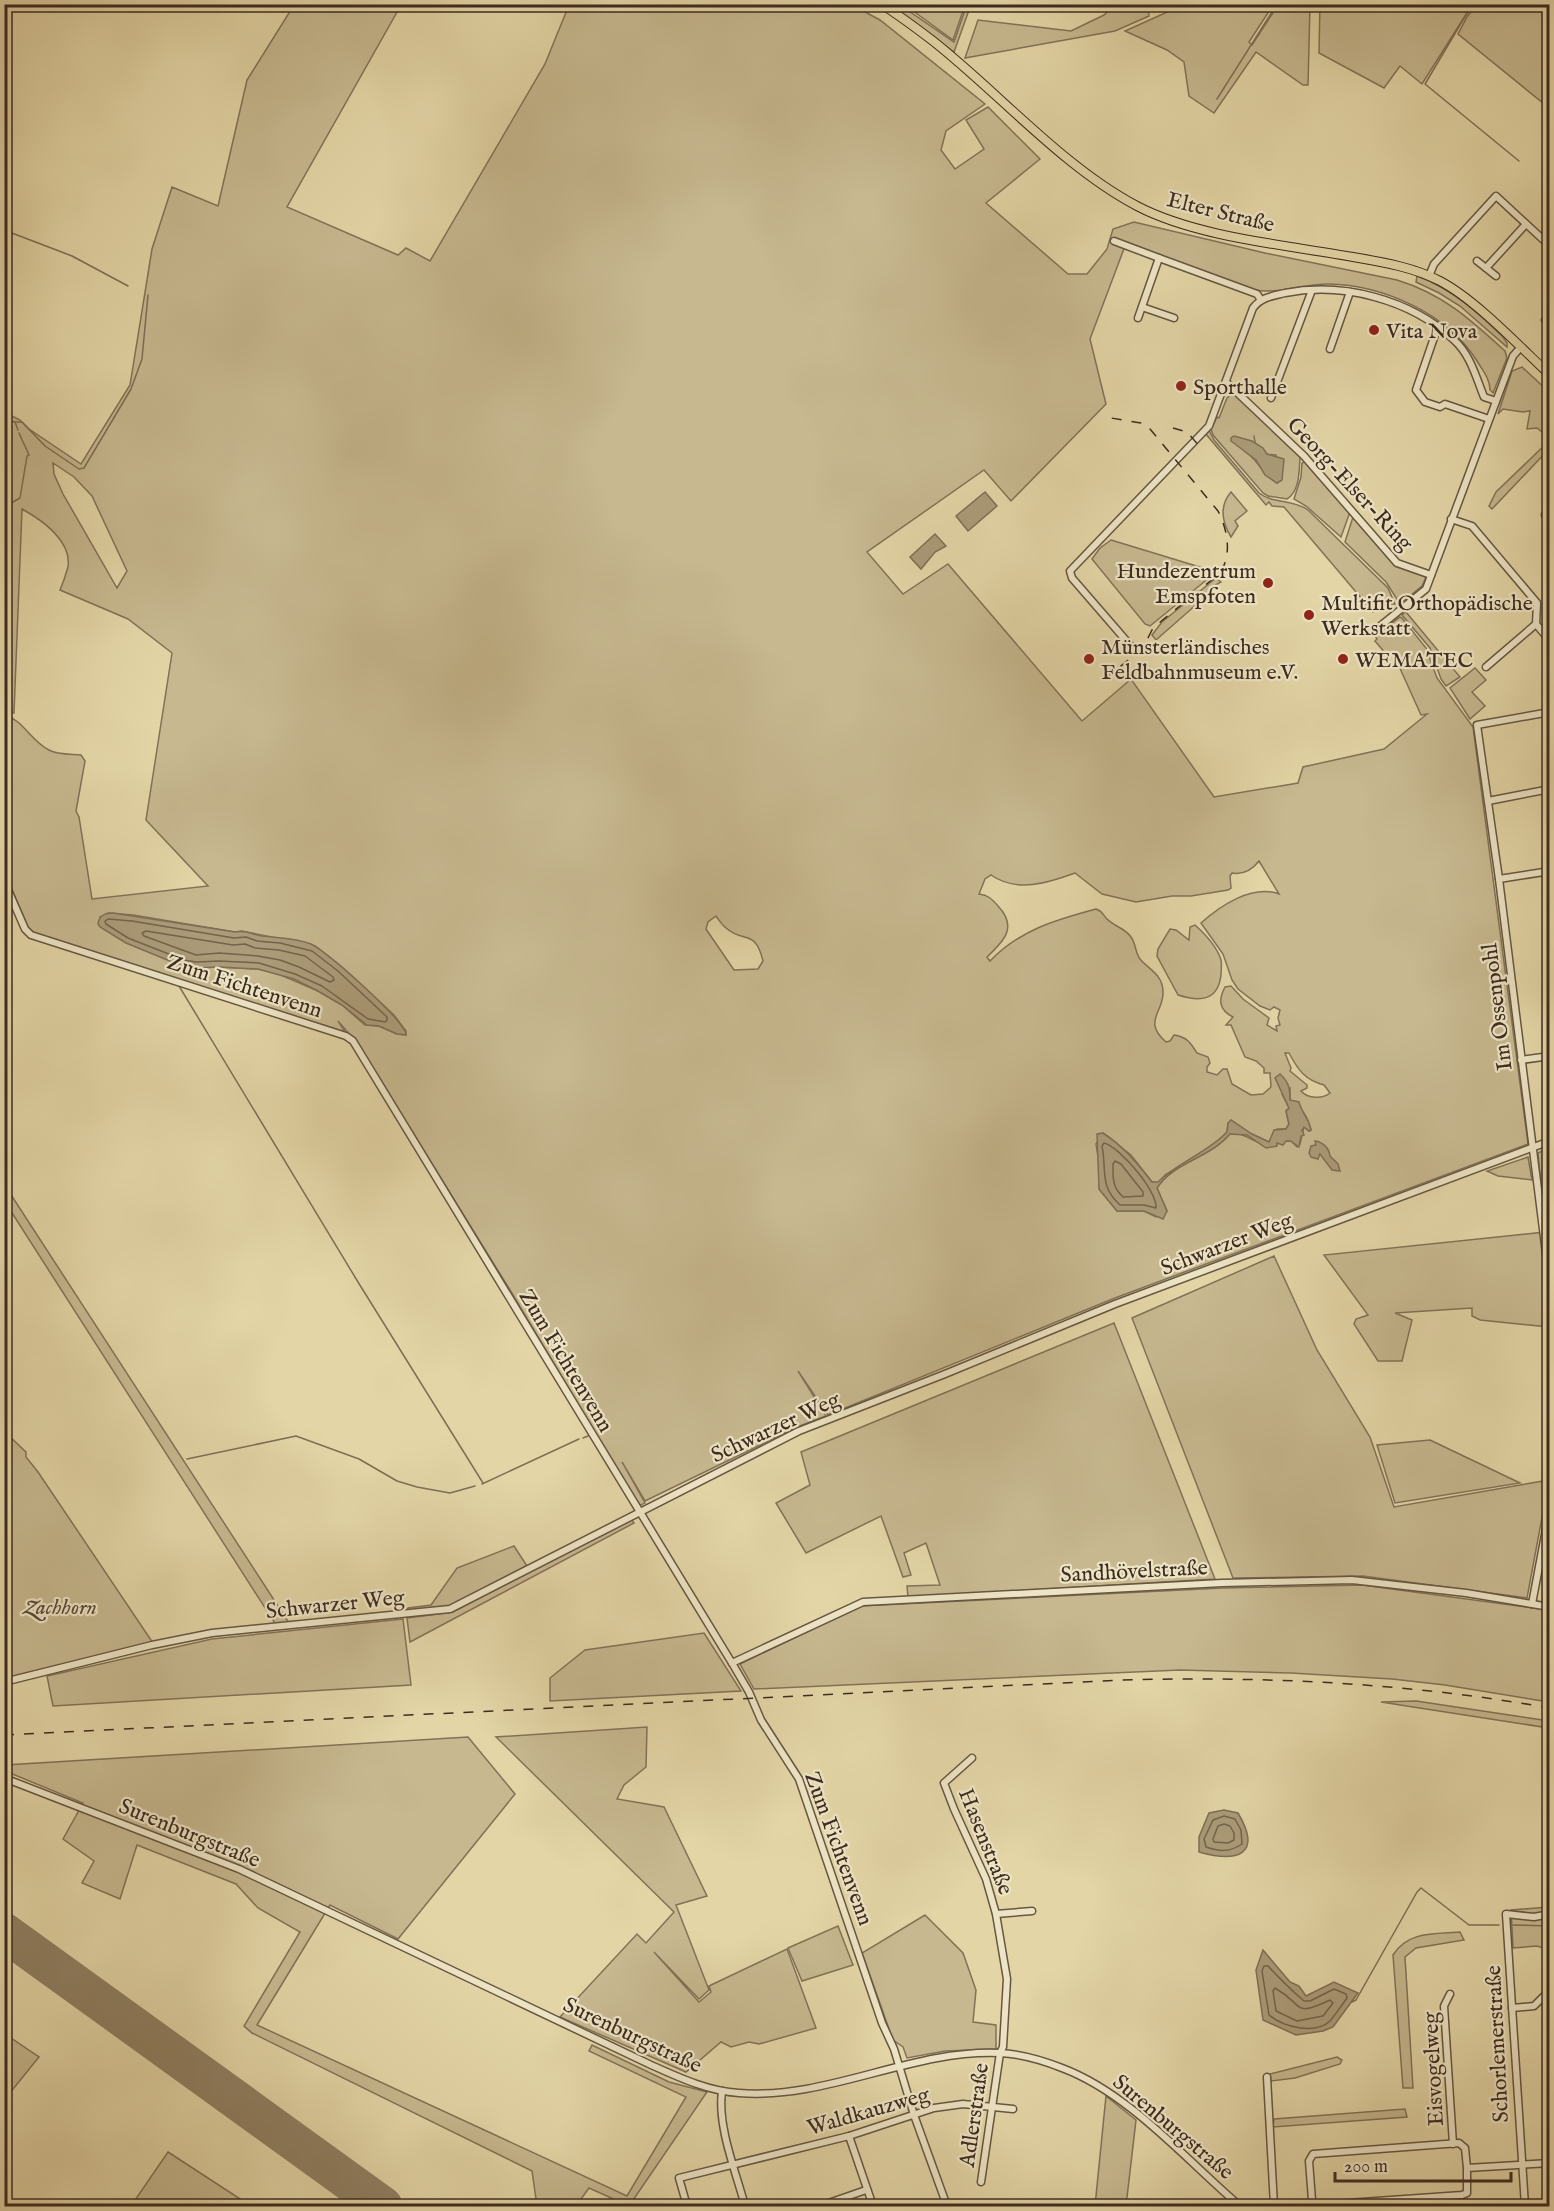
<svg xmlns="http://www.w3.org/2000/svg" width="1554" height="2211" font-family="'IM FELL English',serif">
<style>
.green{fill:#c7b88f;stroke:#827258;stroke-width:1.5;fill-rule:evenodd}
.water{fill:#ab9b78;stroke:#7f6e55;stroke-width:1.5}
.lines{fill:none;stroke-linecap:round;stroke-linejoin:round}
.shore{stroke:#74634c;stroke-width:1.5}
.stream{stroke:#7f6e55;stroke-width:1.5}
.runway{stroke:#908063;stroke-width:39}
.minor-casing{stroke:#675642;stroke-width:9}
.major-casing{stroke:#3e2b20;stroke-width:10}
.minor{stroke:#ede4c5;stroke-width:6}
.major{stroke:#e3d5a6;stroke-width:8}
.rail{stroke:#3e2b20;stroke-width:1.5;stroke-dasharray:10 10;stroke-linecap:butt}
.poi-dot{fill:#8f2418;stroke:#ede4c5;stroke-width:2}
.labels{text-anchor:middle;stroke-width:4.5;stroke-linejoin:round;paint-order:stroke}
.street-label{font-size:22px;fill:#3e2b20;stroke:#ede4c5}
.poi-label{font-size:22px;fill:#3e2b20;stroke:#ede4c5;text-anchor:start}
.park-label{font-size:22px;font-style:italic;fill:#594736;stroke:#ede4c5}
</style>
<rect width="100%" height="100%" fill="#e3d5a6"/>
<filter id="stains"><feTurbulence type="fractalNoise" baseFrequency=".00333" numOctaves="4"/><feColorMatrix values="0 0 0 0 .2 0 0 0 0 .09 0 0 0 0 .02 0 0 0 .5 -.17"/></filter>
<radialGradient id="worn" r=".72"><stop offset=".6" stop-color="#630" stop-opacity="0"/><stop offset="1" stop-color="#630" stop-opacity=".3"/></radialGradient>
<g class="green">
<polygon points="1185,4 1273,5 1249,42 1252,45 1278,5 1310,5 1308,85 1303,85 1256,52 1214,113 1189,96 1184,62 1167,50 1125,31"/>
<polygon points="1320,4 1472,4 1472,5 1422,84 1400,66 1384,88 1319,53"/>
<path d="M294,5H401L287,207L398,255L406,248L430,261L545,64L569,5H852L880,20L985,104L946,131L941,150L955,169L984,149L966,120L988,107L1040,159L986,203L1068,274H1087L1107,249L1113,229L1134,222L1265,253L1397,280C1443,294 1470,319 1505,351L1507,358L1493,393L1490,390C1490,379 1483,371 1477,361C1447,313 1383,285 1328,284C1304,284 1279,294 1255,290L1125,246L1090,339L1106,404L1011,501L984,470L867,552L903,594L948,564L1082,721L1131,679L1214,797L1298,783L1303,767L1384,749L1427,714L1421,715L1393,653L1386,654L1375,641L1377,639L1375,636L1400,617L1402,618L1426,648L1437,678L1473,727L1528,1144L1115,1298L828,1415L798,1371L826,1416L797,1427L645,1501L622,1462L645,1503L639,1506L510,1290L358,1044L338,1021L345,1032L32,933L29,929L5,873V715C23,720 31,741 49,750C58,755 71,754 81,755L85,761L76,811L79,817L92,899L208,886L146,820L172,653L128,619L60,590C63,583 66,574 68,567C72,541 42,520 22,509L14,713L5,710V416H12L20,420L29,429L81,464L130,385L152,249L172,187L218,206L247,80ZM53,463L74,477L92,496L127,571L117,588L63,494L54,474ZM1259,861L1279,894C1252,884 1220,906 1201,923L1223,954L1232,980L1238,989L1260,1006L1270,1010L1274,1007L1280,1010L1278,1018L1280,1025L1276,1026L1277,1031L1267,1025L1269,1018L1243,999L1231,986L1225,987C1218,1000 1219,1010 1233,1017L1226,1025H1231L1245,1057L1256,1061L1264,1068V1073H1270L1271,1087L1263,1094L1251,1095L1232,1084L1227,1069H1223L1217,1075L1207,1072V1067L1210,1063L1208,1057L1197,1053C1191,1044 1188,1037 1174,1035L1170,1041L1166,1042C1142,1021 1164,1012 1163,992C1163,974 1148,969 1140,959C1135,952 1136,944 1131,937C1125,928 1113,926 1106,918C1102,913 1102,911 1096,909C1055,920 1020,930 990,961L987,957C1004,941 1018,927 998,906C992,899 988,895 979,894L985,879L991,875C1017,893 1048,883 1075,873L1102,894L1136,902L1172,896H1191L1228,890L1231,888L1230,876L1232,873C1244,875 1252,870 1259,861ZM108,913L133,915L235,932L242,931L315,946L342,967L394,1015L406,1031V1035L397,1034L379,1026L365,1025L342,1005L318,991L276,973L258,969L219,967L195,968L100,917ZM716,916C719,920 722,925 726,928C744,944 755,928 763,961L758,969L734,970L706,929L708,922ZM1285,1053H1289C1298,1070 1305,1080 1324,1085L1330,1093C1323,1099 1308,1099 1301,1091L1307,1088V1085L1290,1071L1291,1068ZM1290,1088V1101C1301,1107 1308,1117 1311,1130L1309,1131L1304,1127L1300,1144L1297,1147L1291,1141C1281,1141 1272,1144 1262,1143C1250,1141 1243,1131 1229,1134C1210,1159 1174,1161 1157,1188L1167,1211L1156,1217L1144,1211H1117L1099,1189V1163L1096,1144L1103,1133L1131,1155L1152,1182L1158,1183L1165,1175L1217,1143L1227,1132L1228,1123L1269,1142L1277,1129H1286L1289,1124L1286,1111L1289,1108L1282,1094Z"/>
<polygon points="888,5 900,5 954,42 965,10 969,10 954,52"/>
<polygon points="905,5 965,5 953,40"/>
<polygon points="1115,5 1148,5 1149,16 1115,31 965,58 978,20 1071,31 1104,15"/>
<polygon points="1476,5 1526,5 1549,16 1549,108 1458,34 1467,17"/>
<path d="M1417,276C1452,289 1477,312 1503,337L1507,343V347L1460,306L1439,293L1416,282Z"/>
<polygon points="1522,367 1549,392 1549,438 1537,428 1527,429 1530,411 1523,412 1503,409 1498,414 1512,371"/>
<path d="M1232,394H1235L1300,457C1299,471 1300,491 1287,499L1268,496L1263,493L1213,435L1211,429L1217,417L1219,418L1227,398ZM1247,453L1276,455L1277,483C1263,475 1259,462 1247,453Z"/>
<path d="M1209,430L1214,440L1259,493C1273,504 1293,499 1308,510L1388,588L1395,604H1385L1373,612L1284,507L1272,506L1269,502L1266,505L1205,433Z"/>
<polygon points="1549,441 1549,449 1492,509 1489,506 1496,492"/>
<polygon points="1305,462 1350,512 1341,537 1306,506 1294,499 1301,477 1302,463"/>
<path d="M1231,492L1247,511L1235,521L1238,526L1231,537C1222,522 1219,506 1231,492Z"/>
<polygon points="1353,517 1395,566 1426,577 1422,586 1400,604 1386,582 1345,542"/>
<polygon points="1111,540 1203,568 1215,573 1150,626 1145,624 1092,559 1100,548"/>
<polygon points="1216,578 1221,582 1214,586 1214,589 1156,640 1152,635 1162,622"/>
<polygon points="1406,612 1460,677 1446,686 1441,679 1430,648 1402,615"/>
<polygon points="1475,668 1486,680 1472,692 1485,706 1470,719 1450,688"/>
<path d="M1195,925C1205,934 1217,947 1221,960C1222,965 1221,970 1221,975C1218,1001 1200,1002 1178,995L1157,956L1158,949L1170,929L1176,930L1189,940L1190,927Z"/>
<polygon points="1549,1148 1549,1329 1549,1327 1480,1320 1472,1316 1472,1308 1395,1313 1412,1320 1402,1361 1378,1361 1354,1324 1356,1319 1368,1315 1324,1255 1545,1232 1538,1153"/>
<polygon points="1528,1157 1532,1180 1498,1176 1487,1171"/>
<polygon points="4,1184 289,1623 276,1625 5,1202"/>
<polygon points="1274,1256 1317,1350 1370,1437 1394,1507 1549,1480 1527,1598 1363,1576 1233,1578 1132,1318"/>
<polygon points="1114,1323 1215,1579 908,1597 907,1586 940,1585 926,1543 904,1553 911,1575 903,1577 881,1516 806,1553 776,1503 810,1485 801,1452"/>
<polygon points="4,1431 26,1452 26,1457 38,1472 153,1643 5,1678"/>
<polygon points="1430,1440 1520,1483 1395,1503 1377,1445"/>
<polygon points="631,1519 634,1523 410,1642 407,1618 453,1612"/>
<polygon points="514,1546 527,1566 523,1568 450,1606 406,1612 408,1608 431,1605 457,1568"/>
<polygon points="1362,1585 1549,1610 1549,1702 1445,1685 1392,1679 1291,1673 1180,1670 754,1689 740,1664 860,1606 1223,1588"/>
<polygon points="403,1619 411,1685 53,1706 47,1676 212,1639"/>
<polygon points="704,1633 741,1691 550,1701 550,1678 585,1650"/>
<polygon points="1416,1701 1549,1721 1549,1728 1381,1702"/>
<polygon points="647,1727 646,1767 624,1785 617,1799 664,1807 707,1896 676,1905 709,1990 699,1999 654,1952 699,2002 711,1992 709,1986 787,1949 816,2028 759,2044 749,2042 731,2047 721,2042 686,2072 560,2017 637,1934 646,1943 674,1912 496,1737"/>
<polygon points="468,1737 515,1794 398,1939 330,1905 257,2025 627,2196 686,2097 589,2051 592,2045 669,2082 707,2092 629,2206 589,2188 576,2206 537,2206 532,2171 252,2033 244,2026 300,1932 258,1908 236,1884 137,1845 120,1899 82,1883 94,1861 63,1839 83,1803 5,1771 5,1765"/>
<polygon points="1549,1907 1549,1950 1537,1946 1513,1948 1511,1910"/>
<polygon points="925,1915 963,1953 976,1990 973,2022 996,2025 996,2049 945,2051 907,2058 903,2047 893,2040 862,1953"/>
<polygon points="838,1926 853,1965 802,1981 788,1948"/>
<path d="M1460,1932L1464,1940L1416,1948L1405,1957L1413,2088H1403L1393,1955C1408,1931 1434,1934 1460,1932Z"/>
<polygon points="5,2034 39,2057 5,2099"/>
<polygon points="1337,2057 1342,2060 1340,2064 1295,2078 1271,2081 1270,2074"/>
<polygon points="1106,2096 1136,2120 1126,2206 1095,2206"/>
<polygon points="1405,2109 1407,2117 1273,2127 1274,2119"/>
<polygon points="168,2152 251,2206 131,2206"/>
</g>
<g class="water">
<polygon points="1234,436 1252,441 1263,448 1267,454 1284,459 1282,480 1277,483 1265,475 1256,460 1231,441 1231,438"/>
<polygon points="985,492 997,506 968,531 956,516"/>
<polygon points="935,534 946,546 935,552 921,569 910,557"/>
<path d="M113,913L235,932C248,930 250,934 262,936C279,938 296,938 311,944C327,951 406,1022 406,1035L397,1034L379,1026L367,1025L342,1005L318,991L294,979L258,969L219,967L195,968L182,966L126,943L100,927L98,924C99,915 105,913 113,913Z"/>
<path d="M1280,1074C1289,1082 1290,1089 1290,1100L1299,1102C1302,1113 1309,1119 1311,1130L1309,1131L1304,1127L1302,1130L1304,1135L1301,1136L1299,1147L1291,1141H1286L1283,1145L1277,1143V1146L1266,1148L1247,1135L1230,1134C1210,1158 1174,1162 1157,1188L1167,1211L1163,1219L1144,1211H1117L1099,1189L1097,1134L1103,1133C1123,1146 1137,1163 1152,1182H1158C1178,1162 1207,1153 1227,1132L1228,1123L1231,1120L1252,1134L1269,1142L1274,1130L1286,1129L1289,1124L1286,1111L1289,1108L1275,1078Z"/>
<path d="M1315,1141C1323,1142 1329,1148 1330,1156L1338,1164L1340,1171L1332,1170L1320,1154L1318,1159L1311,1157L1309,1153L1311,1146L1316,1145Z"/>
<path d="M1224,1810L1238,1813C1263,1855 1237,1863 1199,1852V1837L1209,1813Z"/>
<polygon points="1263,1950 1290,1982 1299,1986 1306,1996 1334,1982 1358,1993 1333,2027 1323,2031 1296,2035 1263,2020 1256,1970"/>
</g>
<g class="lines">
<g class="shore">
<polygon points="108,919 132,921 234,938 246,937 257,941 280,943 312,951 338,971 387,1017 387,1020 385,1022 368,1019 322,986 295,974 259,963 219,961 196,962 184,960 128,938 106,924 105,921"/>
<polygon points="146,931 233,945 245,944 255,948 279,950 305,956 333,977 334,980 330,982 299,967 280,960 258,956 219,953 196,955 144,936 142,933"/>
<path d="M1104,1143C1120,1147 1158,1192 1156,1208L1144,1205H1120C1099,1186 1107,1171 1102,1146Z"/>
<path d="M1115,1161L1121,1164L1143,1192V1196L1123,1197C1112,1187 1113,1178 1113,1164Z"/>
<path d="M1224,1816L1235,1819L1241,1830L1242,1844C1230,1852 1220,1852 1206,1847L1204,1839L1213,1820Z"/>
<polygon points="1224,1824 1230,1826 1234,1833 1234,1840 1228,1843 1214,1842 1213,1839 1218,1826"/>
<path d="M1264,1966H1268C1280,1979 1291,1990 1304,2001H1310L1334,1989L1346,1994L1347,1998C1342,2005 1336,2014 1330,2021C1315,2035 1283,2027 1269,2015L1262,1971Z"/>
<path d="M1275,1988C1305,2005 1292,2018 1330,2000L1333,2003L1323,2016L1297,2021L1276,2011L1273,1991Z"/>
</g>
<g class="stream">
<polyline points="1474,4 1466,15 1425,84 1519,161"/>
<polyline points="1530,4 1550,14"/>
<polyline points="1217,99 1277,4"/>
<polyline points="4,230 72,256 128,286"/>
<polyline points="4,420 15,422 18,430"/>
<polyline points="15,422 22,422 45,446 79,469 84,468 131,389 142,359 148,295"/>
<polyline points="1254,436 1255,442"/>
<polyline points="4,507 20,498 27,456 29,455 19,433"/>
<polyline points="179,986 358,1282 483,1483"/>
<polyline points="583,1438 588,1436"/>
<polyline points="187,1459 296,1436 359,1459 397,1481 417,1487 450,1493 475,1486"/>
<polyline points="482,1484 579,1439"/>
<polyline points="1513,1925 1550,1926"/>
<polyline points="1352,2002 1356,2000 1417,1892 1421,1888 1469,1925 1499,1925"/>
</g>
<polyline class="runway" points="4,1932 383,2206"/>
<g class="minor-casing">
<g id="minor">
<polyline points="1114,241 1159,258"/>
<polyline points="1477,261 1486,268"/>
<polyline points="1429,276 1434,264 1496,196 1550,246"/>
<polyline points="1496,276 1486,268 1526,224"/>
<polyline points="1142,307 1174,318"/>
<polyline points="1138,318 1159,258 1257,294 1261,300"/>
<polyline points="1545,320 1550,316"/>
<polyline points="1438,326 1416,390 1425,402 1440,407 1445,404 1489,419"/>
<polyline points="1330,349 1350,292"/>
<polyline points="1226,382 1304,456 1397,563 1431,575"/>
<polyline points="1271,398 1312,290"/>
<polyline points="1550,509 1545,515 1550,519"/>
<polyline points="1451,519 1472,526 1537,603 1536,624 1486,667"/>
<polyline points="1536,624 1550,641"/>
<polyline points="1379,627 1426,589 1513,356 1520,348"/>
<path d="M1130,645L1072,578L1070,571L1209,426L1253,308C1261,297 1273,296 1285,293C1343,282 1410,299 1454,340C1470,354 1476,377 1484,397L1496,401"/>
<polyline points="1550,712 1477,725 1499,879 1550,1285"/>
<polyline points="1488,801 1550,789"/>
<polyline points="1499,879 1550,871"/>
<polyline points="4,881 25,929 31,935 346,1036 353,1041 732,1663 749,1692 761,1720 799,1779 882,2023 894,2049 914,2115 947,2206"/>
<polyline points="1521,1060 1550,1056"/>
<polyline points="1532,1604 1550,1508"/>
<polyline points="732,1663 863,1602 1222,1583 1352,1580 1466,1593 1550,1607"/>
<polyline points="4,1682 152,1645 212,1633 450,1609 799,1431 945,1374 1115,1304 1550,1141"/>
<polyline points="972,1758 944,1783 954,1809 986,1879 996,1914 1007,1979 1003,2047 1000,2053 981,2182"/>
<path d="M4,1778L239,1869L649,2064C678,2077 707,2091 739,2093C828,2100 911,2049 1000,2053C1020,2054 1042,2060 1062,2068C1129,2093 1186,2160 1240,2206"/>
<polyline points="996,1914 1032,1911"/>
<polyline points="1450,1994 1444,2006 1453,2144"/>
<polyline points="1512,2008 1534,2006 1544,1996 1550,1996"/>
<polyline points="1267,2077 1274,2206"/>
<path d="M722,2091C717,2126 736,2172 745,2206"/>
<polyline points="849,2136 873,2206"/>
<polyline points="1467,2168 1465,2148 1459,2143 1313,2154 1309,2161 1312,2200 1314,2203 1319,2205 1462,2195 1467,2193 1467,2168 1550,2163"/>
<polyline points="687,2206 679,2178 849,2136 934,2108 963,2104 1013,2109"/>
<polyline points="820,2206 866,2190"/>
<polyline points="1525,2206 1506,1914 1534,1917 1550,1914"/>
</g>
</g>
<g class="major-casing">
<path id="major" d="M881,4C899,15 916,28 933,41C999,93 1063,167 1137,206C1196,237 1286,245 1353,257C1382,262 1413,267 1440,281C1476,300 1519,346 1550,375"/>
</g>
<use href="#minor" class="minor"/>
<use href="#major" class="major"/>
<g class="rail">
<polyline points="1173,428 1187,432 1201,448"/>
<path d="M1105,679L1143,648L1153,628L1220,573C1232,555 1228,530 1218,511L1150,429L1141,423L1111,418"/>
<path d="M4,1735L1122,1680C1266,1676 1408,1683 1550,1708"/>
</g>
</g>
<g class="poi-dot">
<circle cx="1374" cy="330" r="6"/>
<circle cx="1181" cy="386" r="6"/>
<circle cx="1268" cy="583" r="6"/>
<circle cx="1309" cy="615" r="6"/>
<circle cx="1089" cy="659" r="6"/>
<circle cx="1343" cy="659" r="6"/>
</g>
<g class="labels">
<g class="street-label">
<text transform="translate(1221 211) rotate(14)" y="8">Elter Straße</text>
<text transform="translate(1351 483) rotate(47)" y="8">Georg-Elser-Ring</text>
<text transform="translate(245 985) rotate(18)" y="8">Zum Fichtenvenn</text>
<text transform="translate(1496 1007) rotate(-97)" y="8">Im Ossenpohl</text>
<text transform="translate(1226 1243) rotate(-21)" y="8">Schwarzer Weg</text>
<text transform="translate(567 1360) rotate(59)" y="8">Zum Fichtenvenn</text>
<text transform="translate(775 1426) rotate(-25)" y="8">Schwarzer Weg</text>
<text transform="translate(1134 1570) rotate(-3)" y="8">Sandhövelstraße</text>
<text transform="translate(335 1603) rotate(-6)" y="8">Schwarzer Weg</text>
<text transform="translate(190 1832) rotate(22)" y="8">Surenburgstraße</text>
<text transform="translate(987 1841) rotate(68)" y="8">Hasenstraße</text>
<text transform="translate(840 1848) rotate(70)" y="8">Zum Fichtenvenn</text>
<text transform="translate(633 2034) rotate(25)" y="8">Surenburgstraße</text>
<text transform="translate(1496 2044) rotate(-93)" y="8">Schorlemerstraße</text>
<text transform="translate(1432 2069) rotate(-93)" y="8">Eisvogelweg</text>
<text transform="translate(868 2110) rotate(-16)" y="8">Waldkauzweg</text>
<text transform="translate(973 2115) rotate(-82)" y="8">Adlerstraße</text>
<text transform="translate(1174 2126) rotate(40)" y="8">Surenburgstraße</text>
</g>
<g class="poi-label">
<text x="1386" y="338">Vita Nova</text>
<text x="1193" y="394">Sporthalle</text>
<text x="1256" y="578" text-anchor="end">Hundezentrum<tspan x="1256" dy="25">Emspfoten</tspan></text>
<text x="1321" y="610">Multifit Orthopädische<tspan x="1321" dy="25">Werkstatt</tspan></text>
<text x="1101" y="654">Münsterländisches<tspan x="1101" dy="25">Feldbahnmuseum e.V.</tspan></text>
<text x="1355" y="667">WEMATEC</text>
</g>
<g class="park-label">
<text x="60" y="1614">Zachhorn</text>
</g>
</g>
<rect width="1554" height="2211" fill="none" stroke="#e3d5a6" stroke-width="24"/>
<rect x="6" y="6" width="1542" height="2199" fill="none" stroke="#3e2b20" stroke-width="3"/>
<rect x="12" y="12" width="1530" height="2187" fill="none" stroke="#3e2b20" stroke-width="1.5"/>
<path d="M1335 2172v9h176v-9" fill="none" stroke="#3e2b20" stroke-width="3"/>
<text x="1344" y="2172" font-size="18" fill="#3e2b20" stroke="#ede4c5" stroke-width="4.5" paint-order="stroke">200 m</text>
<rect width="100%" height="100%" filter="url(#stains)"/>
<rect width="100%" height="100%" fill="url(#worn)"/>
</svg>
